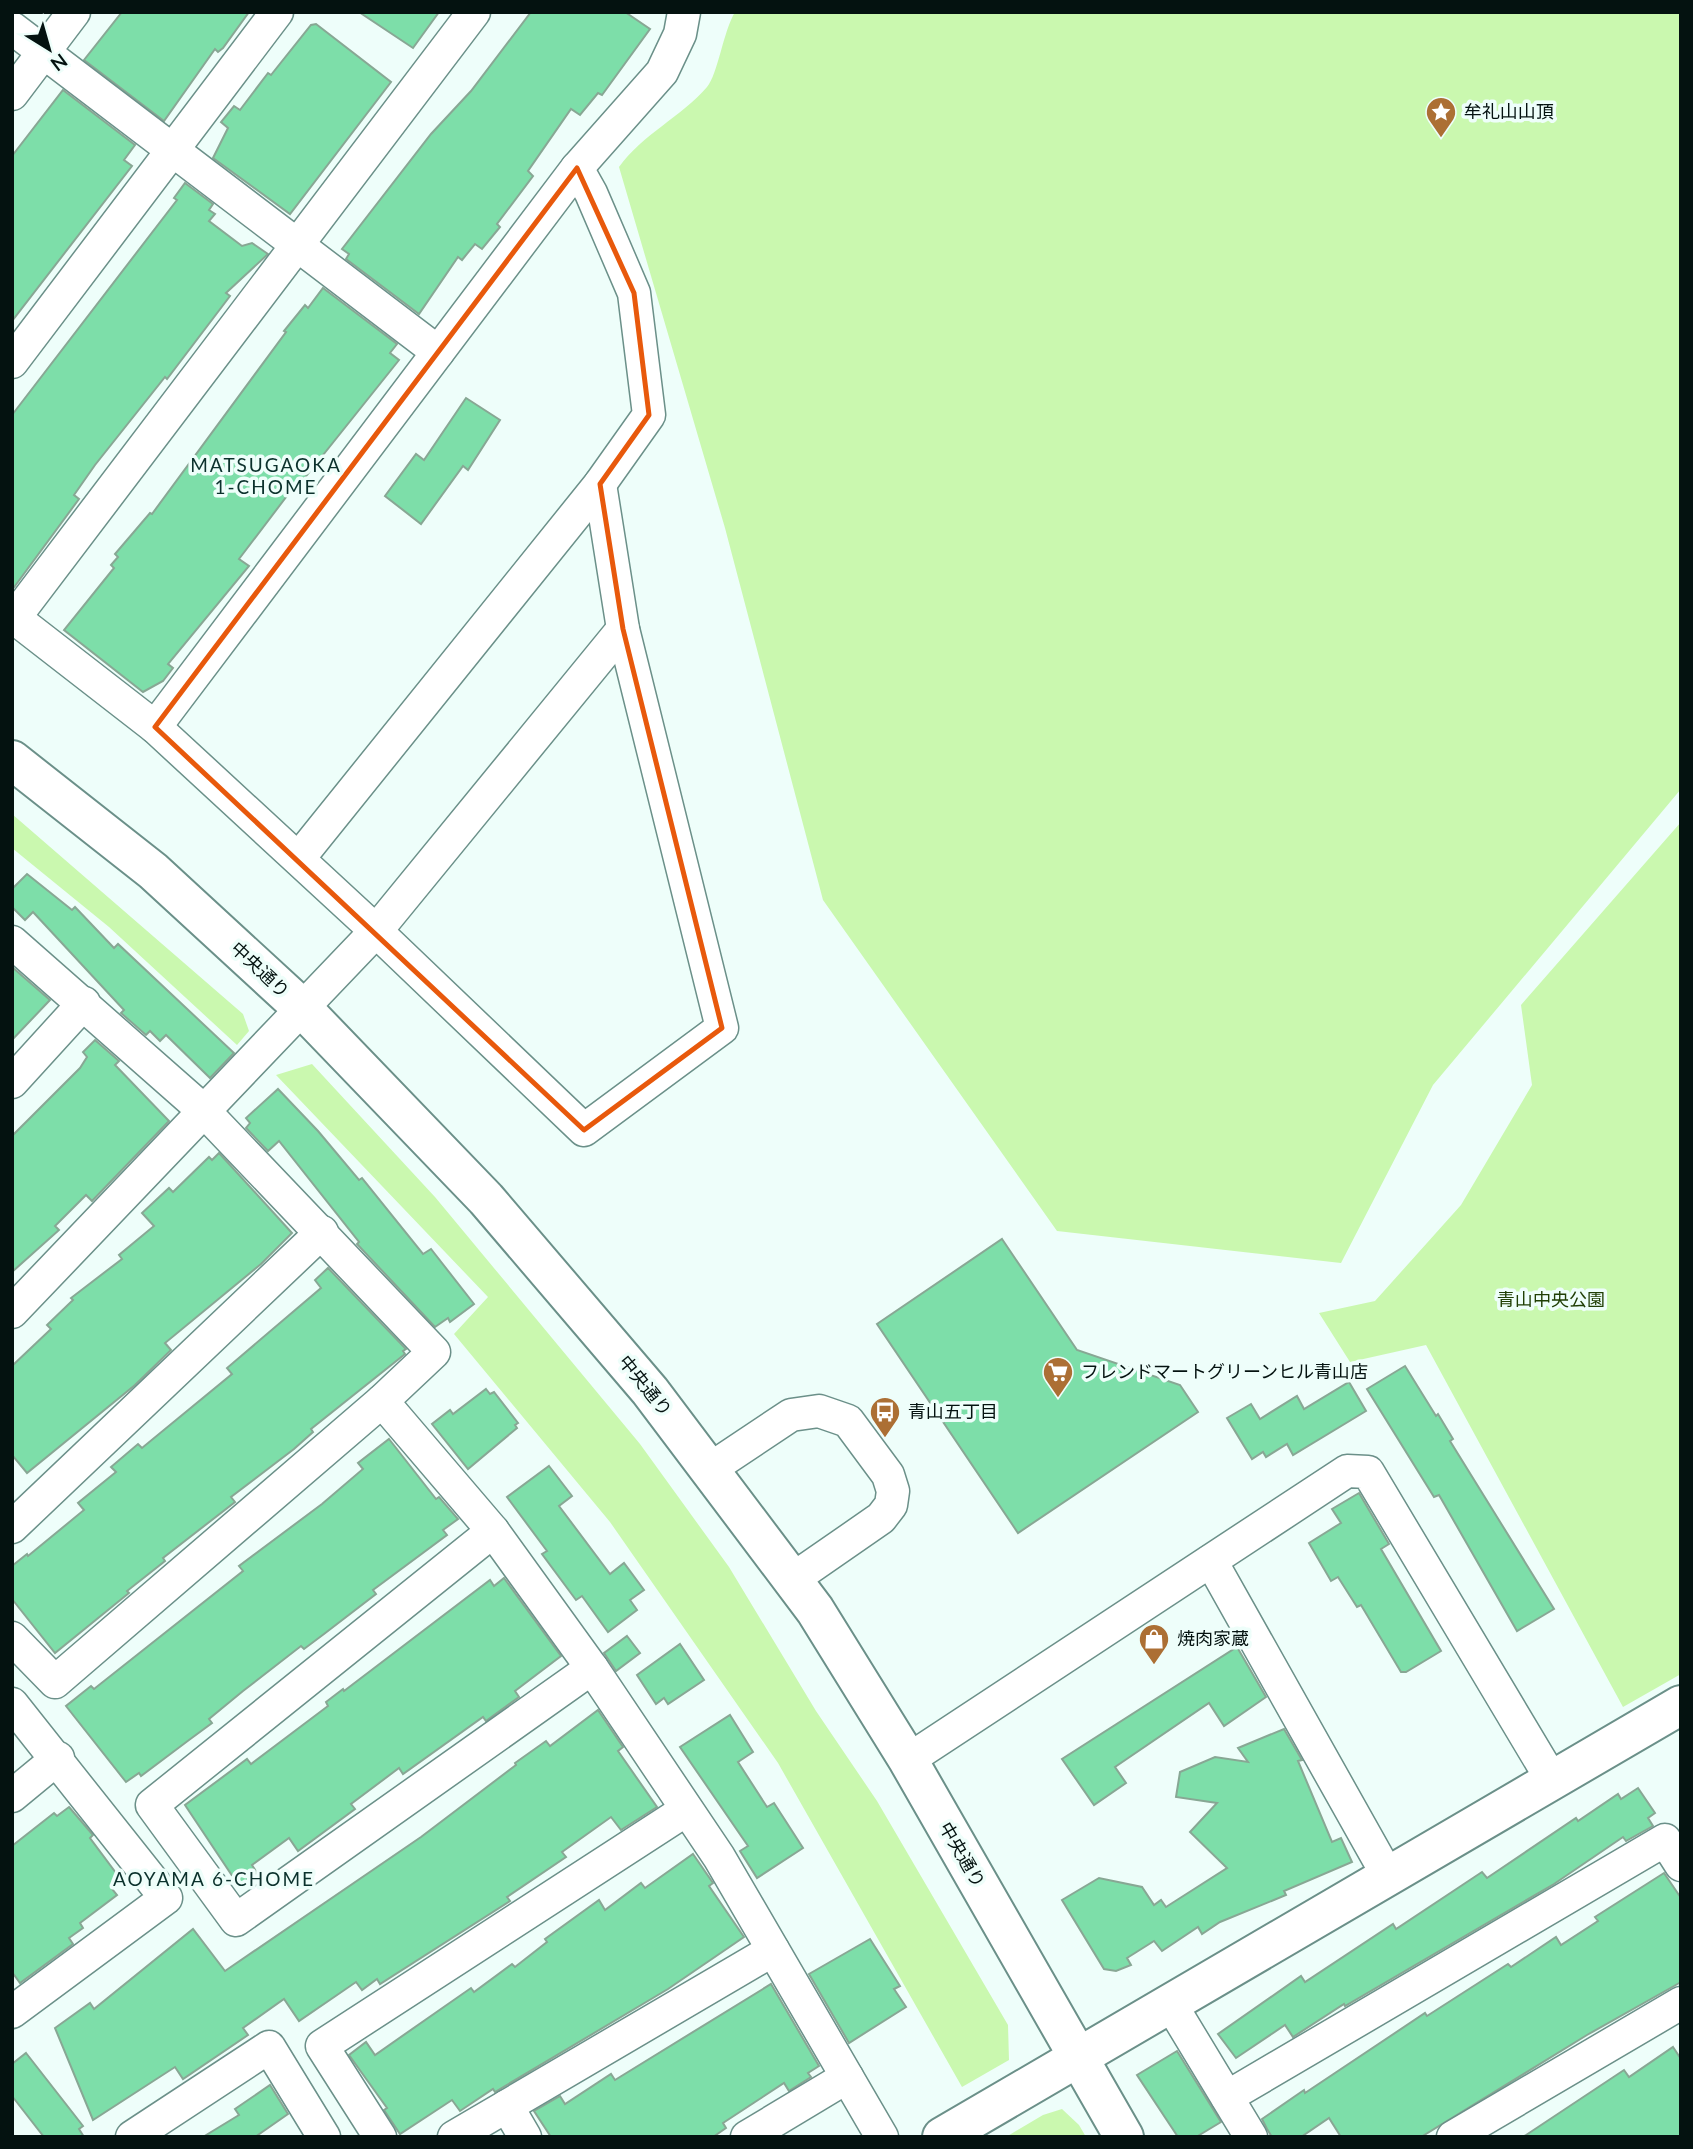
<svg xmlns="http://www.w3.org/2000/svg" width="1693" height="2149" font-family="Lato,'Noto Sans JP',sans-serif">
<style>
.green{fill:#caf8af}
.building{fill:#7ddea9;stroke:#88a794;stroke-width:2}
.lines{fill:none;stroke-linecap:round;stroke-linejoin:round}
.minor-casing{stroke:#6b9089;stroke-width:35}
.tertiary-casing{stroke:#6b9089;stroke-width:42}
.minor{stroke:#fff;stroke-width:32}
.tertiary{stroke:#fff;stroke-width:38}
.marked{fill:none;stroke:#e8590c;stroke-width:5;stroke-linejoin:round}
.labels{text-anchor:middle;stroke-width:7;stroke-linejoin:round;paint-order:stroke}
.poi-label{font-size:18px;fill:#041210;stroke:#eefefa;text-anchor:start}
.street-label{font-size:18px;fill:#041210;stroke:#eefefa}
.park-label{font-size:18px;fill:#203f05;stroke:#eefefa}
.neighbourhood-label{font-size:19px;letter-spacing:2px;fill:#0b312c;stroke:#eefefa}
</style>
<rect width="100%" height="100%" fill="#eefefa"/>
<g class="green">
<path d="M735,12H1681V789L1433,1085L1341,1263L1057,1231L823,900L725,528L619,167C643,134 681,117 707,87C718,74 723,32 735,12Z"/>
<polygon points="12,814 243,1014 249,1031 237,1045 109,927 12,848"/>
<polygon points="1681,822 1681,1674 1623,1707 1426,1345 1350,1362 1319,1313 1375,1301 1461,1205 1532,1085 1521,1005"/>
<polygon points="312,1064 435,1197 640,1444 729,1567 816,1711 877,1801 1008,2025 1009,2060 962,2087 778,1763 610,1522 454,1334 488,1297 276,1075"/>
<polygon points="1062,2109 1079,2125 1086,2137 1006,2137 1043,2115"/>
</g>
<g class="building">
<polygon points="122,12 249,12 223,48 218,52 215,49 164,121 84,60"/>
<polygon points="359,12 439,12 413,48"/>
<polygon points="531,12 625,12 650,29 602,95 598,93 580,115 571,109 528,171 533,176 497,224 500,227 482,249 475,244 462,260 458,257 419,314 346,259 349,254 342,249 431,134 471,91"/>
<polygon points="316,24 391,82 290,214 213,158 228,128 221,122 234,106 240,110 268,73 271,75 311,25"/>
<polygon points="63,90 135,145 124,160 132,166 12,321 12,156"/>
<polygon points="185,183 213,204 209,210 215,214 209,221 242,246 252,243 268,254 226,293 230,296 167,379 165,377 95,465 74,495 79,499 12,590 12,415 177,200 174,198"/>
<polygon points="323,288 397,344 390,353 399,360 295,490 293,488 239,559 249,566 168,664 173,668 163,681 143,692 64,630 114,568 111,565 118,557 115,554 150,513 152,514 286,332 284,331 305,305 308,308"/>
<polygon points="466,398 500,420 468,470 463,466 421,524 385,496 416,454 424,460"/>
<polygon points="27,874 72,910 75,907 114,948 118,944 234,1053 210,1078 166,1035 160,1041 150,1031 146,1035 121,1013 124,1010 33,912 25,920 12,907 12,889"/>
<polygon points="12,967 50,1000 12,1040"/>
<polygon points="95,1040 119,1061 115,1065 169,1121 92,1201 86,1195 55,1226 59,1230 12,1272 12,1136 80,1068 87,1057 83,1052"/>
<polygon points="278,1089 318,1131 359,1180 362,1178 423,1254 431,1249 474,1304 450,1322 448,1318 435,1327 357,1244 359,1242 279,1141 268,1151 246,1128 250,1123 246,1118"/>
<polygon points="219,1153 292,1233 261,1264 165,1343 171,1350 135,1385 27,1473 12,1455 12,1366 51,1329 47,1325 73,1300 71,1298 122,1259 119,1255 154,1226 142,1213 169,1188 173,1192 209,1157 212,1160"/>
<polygon points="1002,1239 1077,1350 1180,1385 1198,1412 1018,1533 877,1324"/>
<polygon points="328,1268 406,1349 403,1351 405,1354 311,1429 313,1432 294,1449 231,1497 235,1502 163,1558 165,1561 127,1591 129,1593 55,1653 12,1599 12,1566 27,1554 28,1556 84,1510 78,1503 116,1472 111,1467 138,1444 142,1448 232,1374 227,1368 321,1288 315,1280"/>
<polygon points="1405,1366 1436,1416 1438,1414 1453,1439 1450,1441 1554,1609 1517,1631 1439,1495 1434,1497 1367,1389"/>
<polygon points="1349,1382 1366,1411 1293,1455 1287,1444 1266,1457 1263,1452 1252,1459 1227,1418 1251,1404 1260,1419 1297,1396 1304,1409"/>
<polygon points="486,1389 490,1394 494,1392 518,1423 515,1425 517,1428 468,1469 432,1424 450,1410 453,1414"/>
<polygon points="389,1439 436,1499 439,1497 458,1519 443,1530 447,1535 373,1590 376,1594 324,1634 304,1649 301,1646 243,1691 209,1719 212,1723 189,1740 141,1776 139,1773 126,1782 66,1706 91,1686 94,1689 243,1571 239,1566 322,1504 363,1469 358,1463"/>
<polygon points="549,1466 572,1496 559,1506 610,1574 624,1563 644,1590 630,1600 637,1610 608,1632 582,1596 576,1600 542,1554 547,1551 507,1497"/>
<polygon points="1359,1493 1389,1544 1381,1549 1441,1651 1406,1672 1401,1672 1361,1605 1357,1607 1338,1577 1331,1581 1309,1543 1341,1523 1332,1509"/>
<polygon points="504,1578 561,1656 515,1691 519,1697 486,1721 483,1717 403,1774 399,1768 351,1804 355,1809 298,1851 289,1838 252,1865 257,1873 239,1886 185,1805 247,1759 251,1764 328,1706 326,1702 343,1689 344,1691 490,1580 494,1586"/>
<polygon points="627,1636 640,1653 616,1671 604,1653"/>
<polygon points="680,1644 704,1680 668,1704 664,1698 656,1704 637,1675"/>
<polygon points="1237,1647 1266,1697 1224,1726 1209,1703 1115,1767 1126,1783 1094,1805 1062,1759"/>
<polygon points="598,1710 623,1747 618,1751 657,1807 621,1830 611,1817 562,1852 566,1857 507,1897 510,1901 380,1984 377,1979 362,1990 356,1982 299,2021 284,1999 243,2028 248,2035 183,2079 175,2067 93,2120 55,2028 90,2003 94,2009 193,1929 225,1971 421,1837 516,1765 515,1763 546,1741 550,1746"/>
<polygon points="730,1715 753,1752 738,1762 767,1807 774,1803 803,1848 757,1878 740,1851 748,1846 680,1747"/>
<polygon points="1284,1729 1302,1760 1298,1761 1332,1842 1341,1838 1352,1862 1284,1891 1286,1895 1220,1922 1202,1934 1198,1927 1162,1951 1154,1941 1127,1958 1131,1965 1116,1971 1104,1969 1062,1900 1099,1878 1142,1887 1154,1905 1161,1900 1166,1907 1227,1868 1190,1832 1217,1803 1176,1797 1180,1772 1215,1757 1248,1762 1238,1748"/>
<polygon points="1638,1788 1655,1813 1648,1818 1653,1826 1626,1841 1623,1837 1554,1884 1345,2006 1344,2004 1293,2037 1285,2025 1236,2058 1218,2034 1301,1976 1305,1982 1393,1924 1396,1929 1482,1872 1487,1878 1576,1818 1578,1821 1618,1794 1621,1799"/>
<polygon points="69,1807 93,1835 90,1838 122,1881 112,1889 117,1895 80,1923 83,1928 69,1938 73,1944 20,1983 12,1972 12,1846 54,1813 57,1816"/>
<polygon points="693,1854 713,1883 709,1886 744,1937 668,1989 495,2092 493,2089 460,2111 452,2100 400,2134 384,2110 387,2108 349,2055 366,2042 375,2055 471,1988 474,1992 512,1964 515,1967 547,1942 545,1939 599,1900 605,1910 641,1883 645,1888"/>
<polygon points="1664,1873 1681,1898 1681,1982 1674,1986 1587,2035 1421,2137 1341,2137 1329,2118 1301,2137 1272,2137 1267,2129 1262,2119 1304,2090 1305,2093 1425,2013 1427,2016 1508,1964 1511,1967 1556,1937 1561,1945 1598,1921 1595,1917"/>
<polygon points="870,1939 900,1986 894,1989 906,2007 849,2043 809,1974"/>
<polygon points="771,1984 819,2066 808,2073 811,2077 789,2091 784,2083 723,2123 726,2128 713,2137 551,2137 534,2111 560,2096 565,2104 611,2074 615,2080"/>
<polygon points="1673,2047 1681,2059 1681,2137 1523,2137 1624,2070 1629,2077"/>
<polygon points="1177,2051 1221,2122 1196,2137 1178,2137 1137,2075"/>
<polygon points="26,2053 83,2126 79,2129 84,2137 44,2137 12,2096 12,2064"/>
<polygon points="270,2085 288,2114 255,2137 203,2137 239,2115 235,2109"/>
</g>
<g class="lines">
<g class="minor-casing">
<g id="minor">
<polyline points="12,28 438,352"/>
<polyline points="12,94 74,12"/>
<polyline points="12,362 277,12"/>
<polyline points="12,616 155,727 376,931 584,1130 722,1028 623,629 600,484"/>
<polyline points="15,617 474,12"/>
<polyline points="155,727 577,168 662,72 680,34 684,12"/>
<polyline points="299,858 600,484 649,415 634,293 591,193 577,168"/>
<polyline points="12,942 204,1111 434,1352 382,1401 493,1531 592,1668 719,1857 882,2137"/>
<polyline points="12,1082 84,1003"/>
<polyline points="12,1312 376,931 623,629"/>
<polyline points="710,1469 791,1415 819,1411 848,1421 888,1475 893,1491 891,1505 881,1518 793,1579"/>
<polyline points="12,1527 322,1232"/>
<polyline points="493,1531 152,1805 236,1920 592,1668"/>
<polyline points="1211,1561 1388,1876"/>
<polyline points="12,1638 55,1682 382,1401"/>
<polyline points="12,1704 166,1898 12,2012"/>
<polyline points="908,1760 1347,1471 1368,1472 1552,1780"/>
<polyline points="12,1796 58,1758"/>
<polyline points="1170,2003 1251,2137"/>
<polyline points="1227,2097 1665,1840 1681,1865"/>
<polyline points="507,2106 525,2137"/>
<polyline points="132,2137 269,2047 324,2137"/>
<polyline points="380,2137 322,2046 686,1810"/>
<polyline points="454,2137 773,1950"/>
<polyline points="747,2137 847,2077"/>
<polyline points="1453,2137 1681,2003"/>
</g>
</g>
<g class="tertiary-casing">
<g id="tertiary">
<polyline points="12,760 153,871 303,1009 486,1199 650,1391 815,1610 908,1760 1124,2137"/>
<polyline points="942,2137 1681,1705"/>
</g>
</g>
<use href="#minor" class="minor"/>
<use href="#tertiary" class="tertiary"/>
</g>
<path class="marked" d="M577,168L634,293L649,415L600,484L623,629L722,1028L584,1130L155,727Z"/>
<defs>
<g id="sight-pin" transform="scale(1.575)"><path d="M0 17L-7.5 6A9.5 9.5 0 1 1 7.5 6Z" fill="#ac6f34" stroke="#eefefa"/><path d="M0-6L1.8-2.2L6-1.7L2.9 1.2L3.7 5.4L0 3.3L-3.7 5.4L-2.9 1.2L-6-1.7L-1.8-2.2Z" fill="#fff"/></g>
<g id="supermarket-pin" transform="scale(1.575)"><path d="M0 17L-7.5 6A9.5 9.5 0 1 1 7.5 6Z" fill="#ac6f34" stroke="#eefefa"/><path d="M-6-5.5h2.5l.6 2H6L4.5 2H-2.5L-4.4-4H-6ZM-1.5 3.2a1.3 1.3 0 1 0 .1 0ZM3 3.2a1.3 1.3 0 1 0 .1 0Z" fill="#fff"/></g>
<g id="bus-pin" transform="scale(1.575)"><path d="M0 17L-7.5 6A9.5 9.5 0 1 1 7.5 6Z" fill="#ac6f34" stroke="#eefefa"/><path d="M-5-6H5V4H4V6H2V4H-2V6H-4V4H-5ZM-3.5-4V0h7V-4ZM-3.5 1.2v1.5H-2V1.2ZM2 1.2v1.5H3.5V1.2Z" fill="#fff"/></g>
<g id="shop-pin" transform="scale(1.575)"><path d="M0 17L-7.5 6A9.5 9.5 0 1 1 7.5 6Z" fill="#ac6f34" stroke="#eefefa"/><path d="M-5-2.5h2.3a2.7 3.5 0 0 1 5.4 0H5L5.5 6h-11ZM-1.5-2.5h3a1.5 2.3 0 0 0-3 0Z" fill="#fff"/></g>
</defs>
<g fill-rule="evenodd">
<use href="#sight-pin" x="1441" y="112"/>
<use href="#supermarket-pin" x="1058" y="1372"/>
<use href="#bus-pin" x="885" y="1412"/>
<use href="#shop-pin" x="1154" y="1639"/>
</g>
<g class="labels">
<g class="poi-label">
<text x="1464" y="118">牟礼山山頂</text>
<text x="1081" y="1378">フレンドマートグリーンヒル青山店</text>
<text x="908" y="1418">青山五丁目</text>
<text x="1177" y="1645">焼肉家蔵</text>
</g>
<g class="street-label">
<text transform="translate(260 970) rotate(43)" y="6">中央通り</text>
<text transform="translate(645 1386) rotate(51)" y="6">中央通り</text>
<text transform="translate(962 1855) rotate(60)" y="6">中央通り</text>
</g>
<g class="park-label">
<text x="1551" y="1306">青山中央公園</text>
</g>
<g class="neighbourhood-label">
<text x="266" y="472">MATSUGAOKA<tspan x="266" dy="22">1-CHOME</tspan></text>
<text x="214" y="1886">AOYAMA 6-CHOME</text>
</g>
</g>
<rect width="1693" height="2149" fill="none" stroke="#041210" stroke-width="28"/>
<g transform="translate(49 49) rotate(143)" stroke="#eefefa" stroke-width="5" paint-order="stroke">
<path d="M0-5L12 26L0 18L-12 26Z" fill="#041210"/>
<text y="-10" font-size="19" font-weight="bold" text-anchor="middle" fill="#041210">N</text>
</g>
</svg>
